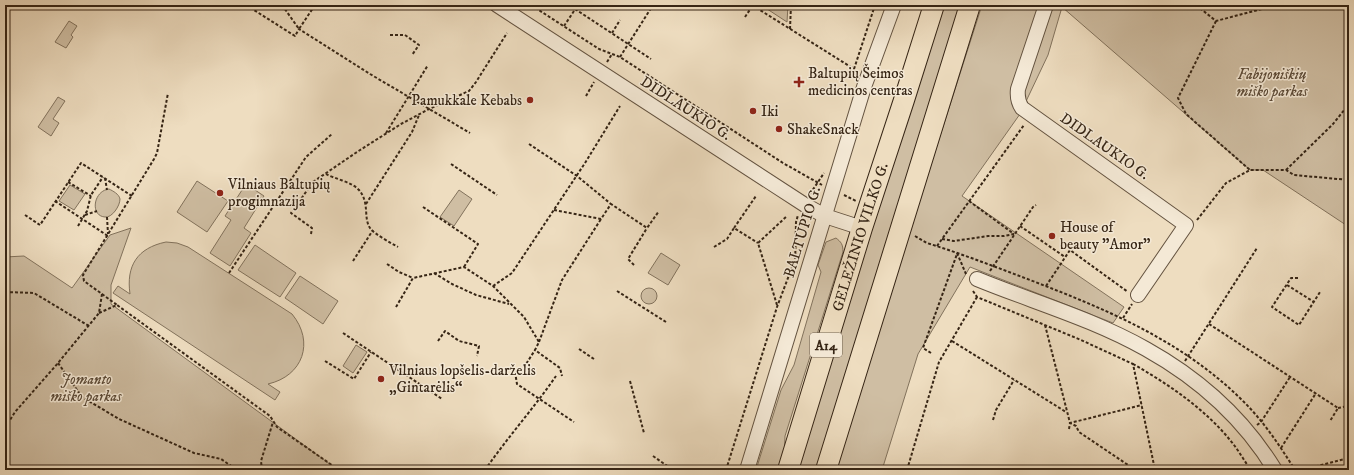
<svg xmlns="http://www.w3.org/2000/svg" width="1354" height="475" font-family="'IM FELL DW Pica',serif">
<style>
.green{fill:#cfbea3;stroke:#82725c}
.lines{fill:none;stroke-linecap:round;stroke-linejoin:round}
.minor-casing{stroke:#645340;stroke-width:16}
.highway-casing{stroke:#362515;stroke-width:22}
.path{stroke:#362515;stroke-width:2;stroke-dasharray:3 2;stroke-linecap:butt}
.minor{stroke:#f4e9d6;stroke-width:14}
.highway{stroke:#eeddc0;stroke-width:20}
.poi-dot{fill:#8f2418;stroke:#f4e9d6;stroke-width:1.5}
.labels{text-anchor:middle;stroke-width:3;stroke-linejoin:round;paint-order:stroke}
.shield{fill:#f4e9d6;stroke:#6f604f;stroke-width:1}
.shield-label{font-size:14px;font-weight:bold;fill:#362515}
.poi-label{font-size:15px;fill:#362515;stroke:#f4e9d6;text-anchor:start}
.park-label{font-size:15px;font-style:italic;fill:#5c4b38;stroke:#f4e9d6}
.street-label{font-size:15px;fill:#362515;stroke:#f4e9d6}
</style>
<rect width="100%" height="100%" fill="#eeddc0"/>
<filter id="stains"><feTurbulence type="fractalNoise" baseFrequency=".005" numOctaves="4"/><feColorMatrix values="0 0 0 0 .2 0 0 0 0 .09 0 0 0 0 .02 0 0 0 .5 -.17"/></filter>
<radialGradient id="worn" r=".72"><stop offset=".6" stop-color="#630" stop-opacity="0"/><stop offset="1" stop-color="#630" stop-opacity=".3"/></radialGradient>
<g class="green">
<polygon points="761,5 788,5 787,22"/>
<polygon points="942,5 963,5 818,470 797,470"/>
<polygon points="982,5 1349,5 1349,227 1263,170 1250,170 1062,7 1048,55 1020,114 962,196 1124,307 1113,323 970,267 918,354 882,470 833,470"/>
<polygon points="69,21 77,26 71,35 73,37 66,48 55,42"/>
<polygon points="58,97 65,101 53,119 59,123 51,136 38,127"/>
<polygon points="197,181 228,201 207,232 177,212"/>
<polygon points="246,184 264,196 244,228 251,233 230,266 210,253 231,220 225,216"/>
<polygon points="70,185 85,194 74,210 59,201"/>
<path d="M109,189C113,191 119,194 120,199C120,206 112,218 105,217C90,216 93,191 109,189Z"/>
<polygon points="459,190 472,199 454,226 440,217"/>
<polygon points="131,228 111,285 111,304 338,470 5,470 5,257 24,256 72,288 110,235"/>
<path d="M836,238C841,242 843,244 843,252L785,436L784,460L781,470H756L781,390L794,365L821,272L818,265L826,242Z"/>
<path d="M166,242L177,243L188,247L292,314C315,342 303,376 268,384L280,392L275,400L113,293L118,286L130,294C126,266 137,248 166,242Z"/>
<polygon points="255,245 296,273 280,297 238,270"/>
<polygon points="661,253 680,265 668,285 648,273"/>
<polygon points="300,276 338,301 323,324 285,298"/>
<circle cx="649" cy="296" r="8"/>
<polygon points="356,345 367,352 353,373 343,366"/>
</g>
<g class="lines">
<g class="minor-casing">
<g id="minor">
<polyline points="497,5 805,205 825,216 862,228"/>
<path d="M1046,5L1018,89C1017,97 1018,102 1022,108L1186,225L1138,295"/>
<path d="M977,279C1033,302 1093,319 1146,349C1198,378 1244,419 1275,470"/>
<polyline points="747,470 864,87 894,5"/>
</g>
</g>
<g class="highway-casing">
<g id="highway">
<path id="s1" d="M788,470L862,228L904,100L934,5"/>
<polyline points="826,470 970,5"/>
</g>
</g>
<g class="path">
<polyline points="246,5 295,36 299,29 370,74 470,133"/>
<polyline points="282,5 299,29 315,5"/>
<polyline points="531,5 599,49 620,57 783,163 822,185"/>
<polyline points="752,5 854,69"/>
<polyline points="1196,5 1216,21 1277,5"/>
<polyline points="312,9 353,7"/>
<polyline points="575,9 651,59"/>
<polyline points="745,17 753,5"/>
<polyline points="1216,21 1178,98 1186,114 1250,170"/>
<polyline points="564,26 578,5"/>
<polyline points="790,29 791,5"/>
<polyline points="612,33 620,20"/>
<polyline points="390,35 405,35 419,45 412,55"/>
<polyline points="620,57 653,5"/>
<polyline points="607,62 612,54"/>
<polyline points="855,74 854,69 875,5"/>
<polyline points="586,96 594,82"/>
<polyline points="386,133 428,65"/>
<polyline points="529,144 577,176 611,204"/>
<polyline points="451,164 497,195"/>
<polyline points="1286,170 1333,124 1349,104"/>
<path d="M326,174C335,179 352,182 359,190C370,203 363,217 370,228C374,234 391,243 398,247"/>
<polyline points="105,178 107,190"/>
<polyline points="68,182 91,196"/>
<polyline points="810,194 824,173"/>
<polyline points="844,195 856,201"/>
<polyline points="55,201 108,236"/>
<polyline points="969,201 1014,234"/>
<polyline points="366,204 412,132 419,115"/>
<polyline points="423,207 478,244 464,267"/>
<polyline points="554,210 601,219 611,204 647,228 659,211"/>
<polyline points="25,215 40,225 81,163 132,196"/>
<polyline points="85,215 97,211"/>
<polyline points="107,217 108,234"/>
<polyline points="1197,220 1226,183 1250,170 1286,170 1294,175 1349,180"/>
<polyline points="78,226 87,211 91,195 103,177"/>
<polyline points="1020,226 1065,257"/>
<polyline points="734,228 756,196"/>
<polyline points="311,234 312,228 291,213 313,182 357,152 401,124 429,109 469,91 476,82 507,33"/>
<path d="M915,236L927,243C962,254 996,267 1030,280C1108,310 1183,341 1244,402C1264,422 1280,446 1295,470"/>
<polyline points="942,239 954,241 988,236 1004,236 1014,234"/>
<polyline points="937,246 1024,125"/>
<polyline points="714,247 727,239 734,228 758,243"/>
<polyline points="957,253 966,274"/>
<polyline points="353,261 373,230"/>
<polyline points="387,264 399,272 413,278"/>
<polyline points="634,265 628,259 647,228"/>
<polyline points="795,269 796,222 798,215"/>
<polyline points="990,271 1033,207 1036,205"/>
<polyline points="229,273 306,157 332,134"/>
<polyline points="434,273 452,284 476,295 509,304"/>
<polyline points="1298,278 1291,278 1272,307 1299,325 1320,292"/>
<polyline points="1287,285 1314,302"/>
<polyline points="493,286 512,273 585,163 620,106"/>
<polyline points="1046,286 1070,250 1128,292"/>
<polyline points="617,291 666,322"/>
<polyline points="973,291 977,297 1081,340 1133,364 1155,470"/>
<polyline points="5,292 34,293 89,326"/>
<polyline points="102,294 117,305"/>
<polyline points="777,305 758,243 787,216"/>
<polyline points="396,307 413,278 464,267 493,286 524,317 539,342 535,350 560,368 562,376"/>
<polyline points="99,313 117,305 270,416 277,427 339,470"/>
<polyline points="1123,318 1132,304"/>
<polyline points="1209,324 1338,408 1330,421"/>
<polyline points="1045,325 1070,423 1142,405"/>
<polyline points="343,333 442,399"/>
<polyline points="438,341 445,331 459,341 479,346 477,356"/>
<polyline points="952,341 1066,412"/>
<polyline points="539,342 562,280 601,219"/>
<polyline points="579,349 594,359"/>
<polyline points="931,353 923,348 957,254"/>
<polyline points="325,361 354,379 371,352"/>
<polyline points="1185,361 1257,248"/>
<polyline points="58,363 82,397 119,419 194,453 221,459 237,470"/>
<path d="M1133,364C1170,385 1208,411 1234,445C1240,453 1245,462 1251,470"/>
<polyline points="515,372 517,384 574,422"/>
<polyline points="521,372 535,350"/>
<polyline points="630,381 644,433"/>
<polyline points="1338,408 1349,406"/>
<polyline points="993,420 996,410 1014,380"/>
<polyline points="1257,425 1261,422 1290,377"/>
<polyline points="5,428 15,412 58,363 99,313 102,294 84,281 83,275 154,159 157,153 168,93"/>
<polyline points="1069,429 1070,423 1076,426 1079,432 1131,467"/>
<polyline points="1281,448 1316,393"/>
<polyline points="653,456 673,470"/>
<polyline points="262,470 261,461 273,422"/>
<path d="M485,470C507,438 534,408 556,376"/>
<polyline points="726,470 777,307 794,262"/>
<polyline points="907,470 939,362 977,297"/>
<polyline points="1129,470 1131,467 1136,470"/>
<polyline points="1301,470 1349,458"/>
</g>
<use href="#minor" class="minor"/>
<use href="#highway" class="highway"/>
</g>
<g class="poi-dot">
<path d="M797 76h4v4h4v4h-4v4h-4v-4h-4v-4h4z"/>
<circle cx="530" cy="100" r="4"/>
<circle cx="753" cy="111" r="4"/>
<circle cx="779" cy="129" r="4"/>
<circle cx="220" cy="193" r="4"/>
<circle cx="1052" cy="236" r="4"/>
<circle cx="381" cy="379" r="4"/>
</g>
<g class="labels">
<rect class="shield" x="810" y="333" width="32" height="24" rx="3"/>
<g class="shield-label">
<text x="826" y="350">A14</text>
</g>
<g class="poi-label">
<text x="808" y="78">Baltupių Šeimos<tspan x="808" dy="17">medicinos centras</tspan></text>
<text x="522" y="105" text-anchor="end">Pamukkale Kebabs</text>
<text x="761" y="116">Iki</text>
<text x="787" y="134">ShakeSnack</text>
<text x="228" y="189">Vilniaus Baltupių<tspan x="228" dy="17">progimnazija</tspan></text>
<text x="1060" y="232">House of<tspan x="1060" dy="17">beauty "Amor"</tspan></text>
<text x="389" y="375">Vilniaus lopšelis-darželis<tspan x="389" dy="17">„Gintarėlis“</tspan></text>
</g>
<g class="park-label">
<text x="1272" y="79">Fabijoniškių<tspan x="1272" dy="17">miško parkas</tspan></text>
<text x="86" y="384">Jomanto<tspan x="86" dy="17">miško parkas</tspan></text>
</g>
<g class="street-label">
<text transform="translate(686 108) rotate(33)" y="5">DIDLAUKIO G.</text>
<text transform="translate(1105 146) rotate(35)" y="5">DIDLAUKIO G.</text>
<text transform="translate(802 232) rotate(-73)" y="5">BALTUPIO G.</text>
<text dy="5" stroke="none"><textPath href="#s1" startOffset="244">GELEŽINIO VILKO G.</textPath></text>
</g>
</g>
<rect width="1354" height="475" fill="none" stroke="#eeddc0" stroke-width="20"/>
<rect x="6" y="6" width="1342" height="463" fill="none" stroke="#362515" stroke-width="2"/>
<rect x="10" y="10" width="1334" height="455" fill="none" stroke="#362515"/>
<rect width="100%" height="100%" filter="url(#stains)"/>
<rect width="100%" height="100%" fill="url(#worn)"/>
</svg>
